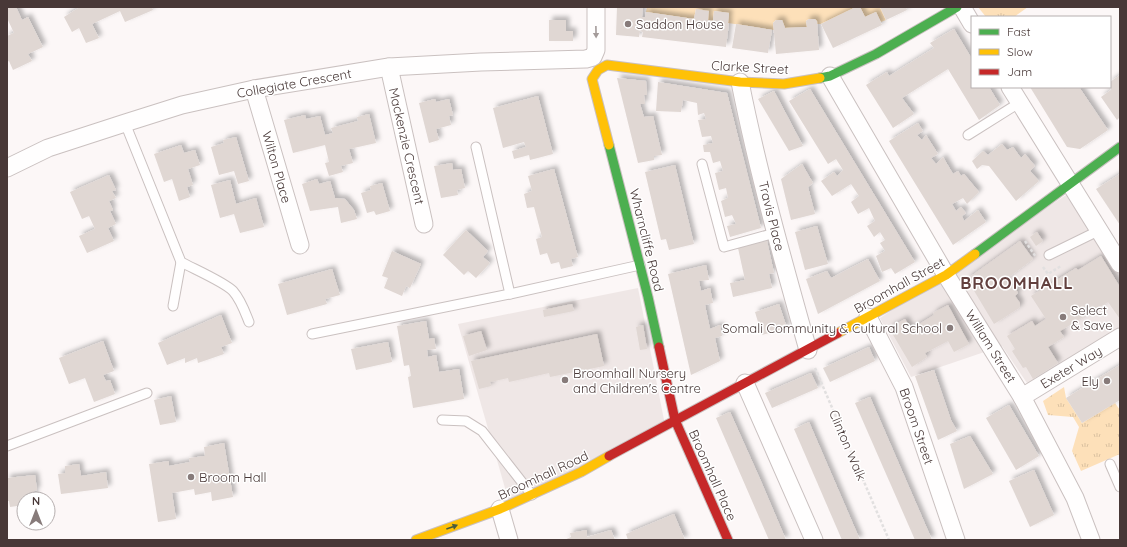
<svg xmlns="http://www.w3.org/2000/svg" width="1127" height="547" font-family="Quicksand,sans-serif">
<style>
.built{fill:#efe7e6}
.grass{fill:url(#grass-tufts)}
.garden{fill:#fde0b9}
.building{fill:#e0d7d3;filter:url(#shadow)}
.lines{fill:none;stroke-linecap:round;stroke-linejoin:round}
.lane-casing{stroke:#cac1c0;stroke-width:11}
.street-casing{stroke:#cac1c0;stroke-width:19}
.fast-casing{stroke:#cac1c0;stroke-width:11}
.slow-casing{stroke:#cac1c0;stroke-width:11}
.jam-casing{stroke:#cac1c0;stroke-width:11}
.path{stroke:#e2e0e0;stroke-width:2.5;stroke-dasharray:3 2;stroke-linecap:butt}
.lane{stroke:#fffefe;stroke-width:9}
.street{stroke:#fffefe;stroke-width:17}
.fast{stroke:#4caf50;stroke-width:9}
.slow{stroke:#ffc107;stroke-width:9}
.jam{stroke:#c62828;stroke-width:9}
.oneway{fill:#a49b9a}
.oneway2{fill:#495c3e}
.poi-dot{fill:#877b7a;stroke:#fff;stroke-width:1.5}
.labels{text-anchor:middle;stroke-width:3;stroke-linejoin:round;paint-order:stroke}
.poi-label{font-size:13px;fill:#483837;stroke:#fff;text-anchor:start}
.street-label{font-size:13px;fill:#483837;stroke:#fff}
.district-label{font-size:17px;font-weight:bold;letter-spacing:1px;fill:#62403e;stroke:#fff}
</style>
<defs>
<pattern id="grass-tufts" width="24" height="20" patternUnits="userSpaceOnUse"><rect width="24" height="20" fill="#fde0b9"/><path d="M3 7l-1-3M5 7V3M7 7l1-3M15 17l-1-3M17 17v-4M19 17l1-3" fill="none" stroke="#dac1a0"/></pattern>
<filter id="shadow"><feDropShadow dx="3.5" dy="-3.5" stdDeviation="2" flood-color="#0004"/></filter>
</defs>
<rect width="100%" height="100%" fill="#fcf7f7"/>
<g class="built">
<polygon points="1066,195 1120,276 1120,329 1029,386 1002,346 911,377 880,318"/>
<polygon points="638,288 665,425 509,502 458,324"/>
</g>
<g class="grass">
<polygon points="978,7 1028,7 1014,17 986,17"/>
<polygon points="1064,387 1066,398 1082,423 1115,403 1120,410 1120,454 1081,471 1072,451 1079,427 1073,417 1048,415 1043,401"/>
</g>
<g class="garden">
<polygon points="647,7 856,7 821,24 817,24 815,19 809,19 806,21 807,27 785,28 782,20 776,20 773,23 774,30 728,23 729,13 714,11 713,21 708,20 696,9 694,19 646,12"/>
<polygon points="860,7 880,7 886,20 881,22 876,12 865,17"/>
</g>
<g class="building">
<polygon points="7,7 16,7 22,20 28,17 43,47 28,54 32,61 13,70 9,61 7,62 7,36 14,33 7,18"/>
<polygon points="80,7 152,7 153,10 125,22 120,11 92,24 99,38 86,43 79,28 72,32 64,17"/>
<polygon points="617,7 643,7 642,17 645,17 646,12 694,19 696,9 709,11 708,20 713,21 714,11 729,13 728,23 729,23 726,47 642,37 643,32 640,31 639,37 616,35"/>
<polygon points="856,7 860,7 865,17 876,12 882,25 833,48 821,24"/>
<polygon points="880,7 906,7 907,10 886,20"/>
<polygon points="809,19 815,19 817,21 819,50 776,54 773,23 776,20 782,20 785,28 807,27 806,21"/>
<polygon points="549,20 566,20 566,31 573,31 573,41 549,41"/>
<polygon points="736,24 772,30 768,53 732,48"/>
<polygon points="954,29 972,59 972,87 989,87 1000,105 979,120 948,69 902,98 914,114 893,128 866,85 887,72 889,76 934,48 930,43"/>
<polygon points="1120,75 1120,117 1117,120 1101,97 1111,90 1110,82"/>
<polygon points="617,78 646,81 647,95 644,95 645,104 640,104 644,117 653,116 662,155 654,156 654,160 638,163"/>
<polygon points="658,82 727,93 761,228 730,237 727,226 736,224 732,215 725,217 721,201 728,198 726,188 719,190 715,173 723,171 720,161 713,163 710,152 704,152 703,145 713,143 711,136 702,137 698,120 706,119 704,113 698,115 697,103 683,100 681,112 656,111"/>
<polygon points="1030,87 1063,87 1064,89 1067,87 1079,87 1108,130 1080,149 1067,147"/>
<polygon points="810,89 915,262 895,274 891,268 882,272 876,256 885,251 880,243 885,240 880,232 874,237 867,226 875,221 869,208 858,214 851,202 859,196 851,184 832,196 821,181 834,172 837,176 843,170 836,159 828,164 789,101"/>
<polygon points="774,91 803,146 789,151 758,99"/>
<polygon points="538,96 553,154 530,160 529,155 514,159 512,151 526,147 524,142 503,148 493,108"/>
<polygon points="435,99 436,102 449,99 453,115 449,116 451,125 436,129 439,140 429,143 419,103"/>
<polygon points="369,114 376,143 349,149 353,163 341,166 343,172 329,176 325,163 329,162 325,145 293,153 284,120 305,115 306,119 320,116 325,135 333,133 331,128 358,121 357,117"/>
<polygon points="918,123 923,131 917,135 922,140 926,135 938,154 931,158 936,164 943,157 953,174 958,171 961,176 964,174 979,192 967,204 963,198 952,204 956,211 961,207 966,213 962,216 964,221 978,210 986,222 953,245 889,141"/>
<polygon points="236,137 249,181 238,184 234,171 219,175 211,147 224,143 223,140"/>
<polygon points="1002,144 1007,150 1013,147 1021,158 1025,154 1035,166 1030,171 1039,181 1016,201 989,166 982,165 977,169 972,161 983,151 988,155"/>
<polygon points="181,145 184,153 195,150 200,165 188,169 193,185 187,187 190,197 179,201 172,179 164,182 154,154"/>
<polygon points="452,163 453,170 461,169 465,188 457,190 458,195 441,198 434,166"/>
<polygon points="802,164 813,183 808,187 815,214 791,220 781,179"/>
<polygon points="675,165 694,244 669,250 666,239 661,240 645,172"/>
<polygon points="554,169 578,257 571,259 573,266 561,269 559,262 551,264 547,253 540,255 536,239 542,237 534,207 527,208 524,194 532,191 528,176"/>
<polygon points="1120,174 1120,225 1096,189"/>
<polygon points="109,175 116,190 112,191 116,198 109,201 113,210 110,211 116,224 108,228 114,241 87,253 79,236 95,229 89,216 82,219 70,192"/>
<polygon points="317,179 319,184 330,181 335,198 345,199 354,210 357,219 341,223 338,207 310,211 302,184"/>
<polygon points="230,180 236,204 256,198 264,227 240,233 234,214 220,218 211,185"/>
<polygon points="382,183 390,211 376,215 374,211 367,213 361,193 371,190 370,186"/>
<polygon points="817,226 828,264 805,270 795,232"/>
<polygon points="466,230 488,251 483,257 490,263 476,278 468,271 464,275 443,255"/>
<polygon points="1037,232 1043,241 1036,246 1030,237"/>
<polygon points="767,241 774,273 769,274 772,288 733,297 730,283 745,280 738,248"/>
<polygon points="1020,241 1033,259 1005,280 1010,287 1014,285 1018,293 1015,296 1020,303 1020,306 1019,308 994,324 967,279"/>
<polygon points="392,251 421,264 410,288 406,286 402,296 384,288 388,278 382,276"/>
<polygon points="1101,256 1120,287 1120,319 1108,302 1060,331 1064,337 1048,347 1058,363 1033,379 1026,367 1023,368 1012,351 1015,349 1007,336 1032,321 1035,326 1046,319 1031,296 1076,268 1078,270"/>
<polygon points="868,259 880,281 818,314 806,279 827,271 831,278"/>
<polygon points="706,265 709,280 699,281 701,291 710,288 713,303 705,305 710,329 720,325 722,336 715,338 720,361 691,375 668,274"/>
<polygon points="332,269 340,295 325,299 327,304 287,315 278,284"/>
<polygon points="572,304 574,311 544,317 543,310"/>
<polygon points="779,304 787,328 762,335 755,312"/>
<polygon points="948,305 969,344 954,352 948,341 925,353 927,357 912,367 889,328 905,319 911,329 934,315 933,313"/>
<polygon points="221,315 232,343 221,347 224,354 198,363 197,358 185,363 185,358 167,365 158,343"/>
<polygon points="426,321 429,339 434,338 436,349 427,350 428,357 436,355 439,372 459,369 464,399 413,408 408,377 411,376 409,365 404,366 397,326"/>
<polygon points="643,325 647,349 640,350 636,327"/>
<polygon points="481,331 487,350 469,356 463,336"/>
<polygon points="597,334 604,366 550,377 549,373 509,382 508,378 490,382 491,386 479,389 471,361"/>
<polygon points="103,341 114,371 103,375 106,381 110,380 115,394 94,402 85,378 69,384 59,358"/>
<polygon points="388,342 392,362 356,370 351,349"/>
<polygon points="869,347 875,361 830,382 823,368"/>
<polygon points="1120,365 1120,400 1082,423 1066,398"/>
<polygon points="934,370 951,420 957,431 938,440 915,376"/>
<polygon points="811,373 818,388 772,408 765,393"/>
<polygon points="171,396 176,422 160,425 154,400"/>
<polygon points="870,397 932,540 915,540 855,403"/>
<polygon points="1009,405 1039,456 1016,470 986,418"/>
<polygon points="730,412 760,479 786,540 769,540 726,441 716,418"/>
<polygon points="809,422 860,540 842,540 794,429"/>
<polygon points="970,436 993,474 964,489 950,444"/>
<polygon points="224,443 233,497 212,501 211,492 195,495 194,489 172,493 176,519 158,522 149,464 169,461 169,466 190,462 189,458 205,456 204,447"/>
<polygon points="79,464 81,476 106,472 108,488 61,494 58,474 65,473 65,466"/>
<polygon points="1034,470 1054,515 1030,527 1009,481"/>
<polygon points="35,475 37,490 34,491 35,499 24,499 24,505 10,507 9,501 7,501 7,478"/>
<polygon points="674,514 685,540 628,540 626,534"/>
<polygon points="587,530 587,537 611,530 615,540 564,540 571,537 570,533"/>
</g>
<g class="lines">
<g class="lane-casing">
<g id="lane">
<path d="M125,123L181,262C194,269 224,282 233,291C241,300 245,312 249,322"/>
<polyline points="968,135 1019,103"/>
<polyline points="476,147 510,294"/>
<polyline points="702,164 724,247 775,233"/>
<polyline points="1049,255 1098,231"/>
<polyline points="173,306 181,262"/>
<polyline points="312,334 510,294 640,265"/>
<polyline points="442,420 466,421 482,431 532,495"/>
<polyline points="7,446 147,393"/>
<polyline points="1110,464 1120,487"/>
</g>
</g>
<g class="street-casing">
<g id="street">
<polyline points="962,7 972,24"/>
<polyline points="389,67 424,224"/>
<polyline points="830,76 946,275 1022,397 1075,498 1091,540"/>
<path d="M740,82C758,172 783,261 808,350"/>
<polyline points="1010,87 1120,264"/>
<polyline points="254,89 300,245"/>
<polyline points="7,168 48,148 125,123 182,105 254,89 389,67 481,62 586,59 593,57 596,50 596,7"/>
<polyline points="868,317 904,387 956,540"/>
<polyline points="745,383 814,540"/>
<polyline points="1022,397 1120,337"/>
<polyline points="500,509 509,540"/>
</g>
</g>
<g class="fast-casing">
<g id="fast">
<polyline points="820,78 830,76 876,54 957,7"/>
<polyline points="609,145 648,297 659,347"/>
<polyline points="975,254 1120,147"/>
</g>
</g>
<g class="slow-casing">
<g id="slow">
<polyline points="609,145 592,79 598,70 607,65 740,82 784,84 820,78"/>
<polyline points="838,333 946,275 975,254"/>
<polyline points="416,540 500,509 581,472 609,456"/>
</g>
</g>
<g class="jam-casing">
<g id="jam">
<polyline points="659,347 675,420 728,540"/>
<polyline points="609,456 838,333"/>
</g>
</g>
<g class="path">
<polyline points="1025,241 1036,257"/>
<polyline points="1043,267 1048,274 1061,266"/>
<polyline points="815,368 889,540"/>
</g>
<use href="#lane" class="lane"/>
<use href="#street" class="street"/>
<use href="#fast" class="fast"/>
<use href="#slow" class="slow"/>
<use href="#jam" class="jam"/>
</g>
<defs><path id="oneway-solid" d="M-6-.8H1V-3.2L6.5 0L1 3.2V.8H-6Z"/></defs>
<use class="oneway" href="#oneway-solid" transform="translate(596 32) rotate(89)"/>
<use class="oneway2" href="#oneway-solid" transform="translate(452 527) rotate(-20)"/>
<g class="poi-dot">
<circle cx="628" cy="24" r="4"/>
<circle cx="1063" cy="317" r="4"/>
<circle cx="950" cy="328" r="4"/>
<circle cx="565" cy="380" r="4"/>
<circle cx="1107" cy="381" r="4"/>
<circle cx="191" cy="477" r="4"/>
</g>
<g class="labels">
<g class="poi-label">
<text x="636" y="29">Saddon House</text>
<text x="1071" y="315">Select<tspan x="1071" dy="15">&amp; Save</tspan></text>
<text x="942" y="333" text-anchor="end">Somali Community &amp; Cultural School</text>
<text x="573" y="378">Broomhall Nursery<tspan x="573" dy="15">and Children's Centre</tspan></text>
<text x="1099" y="386" text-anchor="end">Ely</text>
<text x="199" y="482">Broom Hall</text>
</g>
<g class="street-label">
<text transform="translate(750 67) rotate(3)" y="5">Clarke Street</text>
<text transform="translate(294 83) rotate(-10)" y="5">Collegiate Crescent</text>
<text transform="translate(407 146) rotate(77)" y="5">Mackenzie Crescent</text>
<text transform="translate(277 167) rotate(74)" y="5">Wilton Place</text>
<text transform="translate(772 216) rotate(76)" y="5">Travis Place</text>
<text transform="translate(647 240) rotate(76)" y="5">Wharncliffe Road</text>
<text transform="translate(899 285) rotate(-29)" y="5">Broomhall Street</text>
<text transform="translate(991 346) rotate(58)" y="5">William Street</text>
<text transform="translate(1071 367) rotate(-31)" y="5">Exeter Way</text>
<text transform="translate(917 426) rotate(71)" y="5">Broom Street</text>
<text transform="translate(848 445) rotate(67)" y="5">Clinton Walk</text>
<text transform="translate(543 475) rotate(-25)" y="5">Broomhall Road</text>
<text transform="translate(713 475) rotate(66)" y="5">Broomhall Place</text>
</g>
<g class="district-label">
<text x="1017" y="289">BROOMHALL</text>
</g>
</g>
<rect width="1127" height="547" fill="none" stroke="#483837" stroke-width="16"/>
<rect x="971" y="16" width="140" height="72" fill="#ffffff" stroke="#b6afaf"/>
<rect x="979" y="29" width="20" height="6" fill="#4caf50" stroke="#b6afaf"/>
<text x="1007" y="36" font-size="12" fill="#483837">Fast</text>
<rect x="979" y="49" width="20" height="6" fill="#ffc107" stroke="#b6afaf"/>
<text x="1007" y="56" font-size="12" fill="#483837">Slow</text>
<rect x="979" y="69" width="20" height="6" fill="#c62828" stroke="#b6afaf"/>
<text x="1007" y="76" font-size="12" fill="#483837">Jam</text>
<g transform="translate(36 511)"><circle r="19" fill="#ffffff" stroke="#b6afaf"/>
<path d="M0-3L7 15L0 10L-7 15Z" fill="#877b7a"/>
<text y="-6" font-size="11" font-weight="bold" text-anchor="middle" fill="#483837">N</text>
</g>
</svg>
